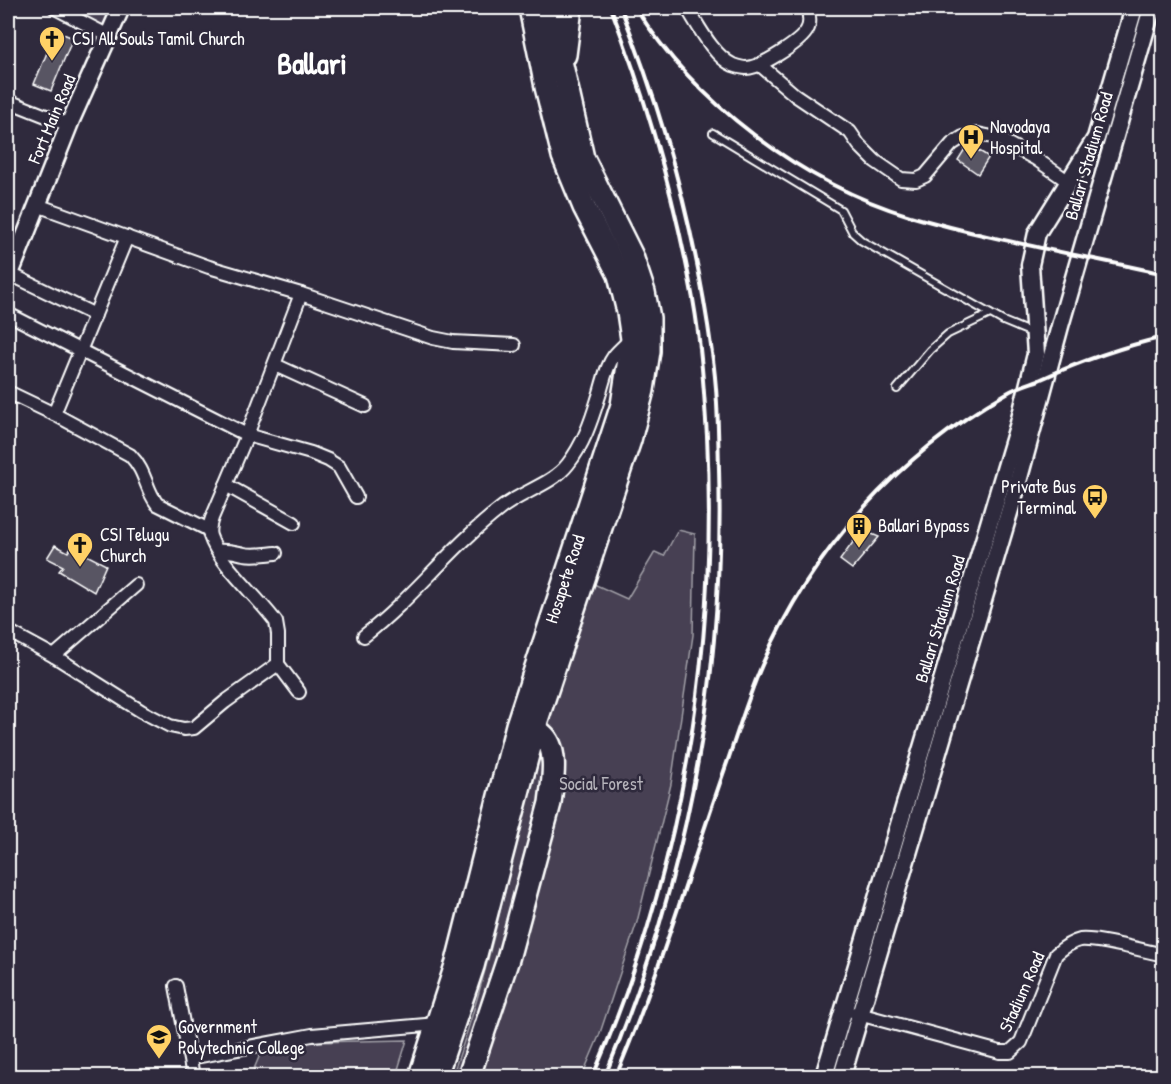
<svg xmlns="http://www.w3.org/2000/svg" width="1171" height="1084" font-family="'Patrick Hand',sans-serif">
<style>
.green{fill:#464152;stroke:#a2a0a8;stroke-width:1.5}
.building{fill:#595564;stroke:#fff;stroke-width:1.5}
.lines{fill:none;stroke-linecap:round;stroke-linejoin:round}
.service-casing{stroke:#fff;stroke-width:10}
.minor-casing{stroke:#fff;stroke-width:16}
.tertiary-casing{stroke:#fff;stroke-width:21}
.trunk-casing{stroke:#fff;stroke-width:26}
.service{stroke:#2f2a3d;stroke-width:6}
.minor{stroke:#2f2a3d;stroke-width:12}
.tertiary{stroke:#2f2a3d;stroke-width:16}
.trunk{stroke:#2f2a3d;stroke-width:21}
.rail{stroke:#fff;stroke-width:4}
.labels{text-anchor:middle;stroke-width:5;stroke-linejoin:round;paint-order:stroke}
.poi-label{font-size:18px;fill:#fff;stroke:#2f2a3d;text-anchor:start}
.street-label{font-size:18px;fill:#fff;stroke:#2f2a3d}
.park-label{font-size:18px;fill:#b5b3ba;stroke:#2f2a3d}
.town-label{font-size:30px;font-weight:bold;fill:#fff;stroke:#2f2a3d}
</style>
<rect width="100%" height="100%" fill="#2f2a3d"/>
<filter id="ink" filterUnits="userSpaceOnUse"><feTurbulence type="fractalNoise" baseFrequency=".0167" numOctaves="2"/><feDisplacementMap in="SourceGraphic" scale="12" xChannelSelector="R" yChannelSelector="G"/><feConvolveMatrix kernelMatrix="1 2 1 2 8 2 1 2 1" color-interpolation-filters="sRGB"/></filter>
<g filter="url(#ink)">
<g class="green">
<polygon points="62,8 117,8 107,30"/>
<path d="M678,530L695,534L693,635L671,784L637,922L599,1036L582,1076H452C493,964 513,845 545,730C558,681 578,632 594,584L627,599L655,552L664,556Z"/>
<polygon points="407,1040 396,1076 251,1076 265,1043"/>
</g>
<g class="building">
<polygon points="56,31 73,38 51,91 34,84"/>
<polygon points="968,144 989,157 978,174 958,160"/>
<polygon points="862,530 879,537 852,569 840,560"/>
<polygon points="55,545 68,552 71,547 106,565 94,592 59,571 63,566 47,558"/>
</g>
<g class="lines">
<g class="service-casing">
<g id="service">
<polyline points="713,133 841,210 853,233 862,241 1003,321 1032,333"/>
<polyline points="897,389 930,350 948,334 990,314"/>
</g>
</g>
<g class="minor-casing">
<g id="minor">
<polyline points="55,8 109,36"/>
<path d="M687,8C698,25 713,56 733,65C736,66 743,68 746,68C760,68 801,42 807,30C811,23 809,14 807,8"/>
<polyline points="760,65 795,95 850,132 859,145 875,161 901,179 916,180 925,176 952,144 963,137 978,134 997,138 1036,159 1069,182"/>
<polyline points="8,101 69,125"/>
<polyline points="37,205 209,267 301,294 433,338 453,342 514,345"/>
<polyline points="10,274 95,315"/>
<polyline points="8,314 247,435 311,453 328,460 339,467 356,497"/>
<polyline points="275,365 365,406"/>
<path d="M8,392L54,414L130,455C146,471 145,488 157,504L209,530"/>
<polyline points="54,414 127,237"/>
<polyline points="226,485 294,523"/>
<path d="M218,551C228,550 234,552 244,554C254,556 265,554 276,553"/>
<polyline points="8,631 54,656 141,711 170,726 184,729 194,728 225,702 278,664"/>
<path d="M364,636C413,598 451,547 500,509C520,492 552,485 568,464C583,445 591,422 598,399C603,385 605,368 614,356C619,350 625,345 630,340"/>
<polyline points="54,656 136,585"/>
<path d="M299,692L278,664V634L276,622C258,597 219,564 210,536C208,530 210,524 212,518L247,435L301,294"/>
<polyline points="176,986 193,1076"/>
<path d="M855,1013L1000,1052H1010L1021,1042L1056,954C1063,948 1071,942 1080,940C1097,938 1145,951 1164,955"/>
<polyline points="190,1058 312,1035 437,1024"/>
</g>
</g>
<g class="tertiary-casing">
<g id="tertiary">
<polyline points="8,279 71,120 121,8"/>
<polyline points="824,1076 1019,423 1036,354 1030,265 1037,233 1096,138 1134,8"/>
<polyline points="842,1076 1016,489 1060,326 1152,8"/>
</g>
</g>
<g class="trunk-casing">
<g id="trunk">
<polyline points="565,55 571,8"/>
<polyline points="420,1076 457,962 517,725 622,405 632,339 628,312 619,275 584,207 563,156 546,87 530,8"/>
<polyline points="436,1076 473,966 537,720 630,440 643,390 649,351 649,318 644,292 632,256 583,158 549,8"/>
<path d="M469,1076L508,959L550,803C552,784 560,749 542,734C537,730 529,729 524,727"/>
</g>
</g>
<use href="#service" class="service"/>
<use href="#minor" class="minor"/>
<use href="#tertiary" class="tertiary"/>
<use href="#trunk" class="trunk"/>
<g class="rail">
<path d="M636,8C694,102 803,184 910,216C991,240 1080,255 1164,274"/>
<path d="M593,1076C680,876 718,654 707,436C704,390 701,344 693,299C675,200 647,101 611,8"/>
<path d="M605,1076C686,883 725,678 719,469C718,431 718,391 712,353C696,234 665,119 621,8"/>
<path d="M616,1076C660,973 691,864 729,757C739,727 749,695 762,665C812,550 898,455 1007,393C1017,387 1028,384 1039,380C1079,362 1120,347 1164,337"/>
</g>
</g>
</g>
<defs>
<g id="church-pin" transform="scale(1.35)"><path d="M0 17L-7.5 6A9.5 9.5 0 1 1 7.5 6Z" fill="#ffd166" stroke="#2f2a3d"/><path d="M-1.2-6h2.4v3.5h3.3v2.4h-3.3V6h-2.4V-.1h-3.3v-2.4h3.3Z" fill="#111"/></g>
<g id="hospital-pin" transform="scale(1.35)"><path d="M0 17L-7.5 6A9.5 9.5 0 1 1 7.5 6Z" fill="#ffd166" stroke="#2f2a3d"/><path d="M-5-5h3v3.5h4V-5h3V5h-3V1.5h-4V5h-3Z" fill="#111"/></g>
<g id="bus-pin" transform="scale(1.35)"><path d="M0 17L-7.5 6A9.5 9.5 0 1 1 7.5 6Z" fill="#ffd166" stroke="#2f2a3d"/><path d="M-5-6H5V4H4V6H2V4H-2V6H-4V4H-5ZM-3.5-4V0h7V-4ZM-3.5 1.2v1.5H-2V1.2ZM2 1.2v1.5H3.5V1.2Z" fill="#111"/></g>
<g id="building-pin" transform="scale(1.35)"><path d="M0 17L-7.5 6A9.5 9.5 0 1 1 7.5 6Z" fill="#ffd166" stroke="#2f2a3d"/><path d="M-4-6H4V6H1V3H-1V6H-4ZM-2.5-4.3h1.7v1.8h-1.7ZM.8-4.3h1.7v1.8H.8ZM-2.5-1h1.7V.8h-1.7ZM.8-1h1.7V.8H.8Z" fill="#111"/></g>
<g id="university-pin" transform="scale(1.35)"><path d="M0 17L-7.5 6A9.5 9.5 0 1 1 7.5 6Z" fill="#ffd166" stroke="#2f2a3d"/><path d="M0-5L7-2L0 1L-7-2ZM-4 1L0 2.5L4 1V4Q0 6-4 4Z" fill="#111"/></g>
</defs>
<g fill-rule="evenodd">
<use href="#church-pin" x="52" y="39"/>
<use href="#hospital-pin" x="971" y="137"/>
<use href="#bus-pin" x="1095" y="497"/>
<use href="#building-pin" x="859" y="526"/>
<use href="#church-pin" x="80" y="545"/>
<use href="#university-pin" x="159" y="1037"/>
</g>
<g class="labels">
<g class="poi-label">
<text x="72" y="45">CSI All Souls Tamil Church</text>
<text x="990" y="133">Navodaya<tspan x="990" dy="21">Hospital</tspan></text>
<text x="1076" y="493" text-anchor="end">Private Bus<tspan x="1076" dy="21">Terminal</tspan></text>
<text x="878" y="532">Ballari Bypass</text>
<text x="100" y="541">CSI Telugu<tspan x="100" dy="21">Church</tspan></text>
<text x="178" y="1033">Government<tspan x="178" dy="21">Polytechnic College</tspan></text>
</g>
<g class="street-label">
<text transform="translate(52 119) rotate(-67)" y="6">Fort Main Road</text>
<text transform="translate(1089 156) rotate(-74)" y="6">Ballari Stadium Road</text>
<text transform="translate(565 579) rotate(-72)" y="6">Hosapete Road</text>
<text transform="translate(940 619) rotate(-73)" y="6">Ballari Stadium Road</text>
<text transform="translate(1022 992) rotate(-66)" y="6">Stadium Road</text>
</g>
<g class="park-label">
<text x="601" y="790">Social Forest</text>
</g>
<g class="town-label">
<text x="312" y="74">Ballari</text>
</g>
</g>
<rect width="1171" height="1084" fill="none" stroke="#2f2a3d" stroke-width="30"/>
<rect x="15" y="15" width="1141" height="1054" fill="none" stroke="#fff" stroke-width="2" filter="url(#ink)"/>
</svg>
